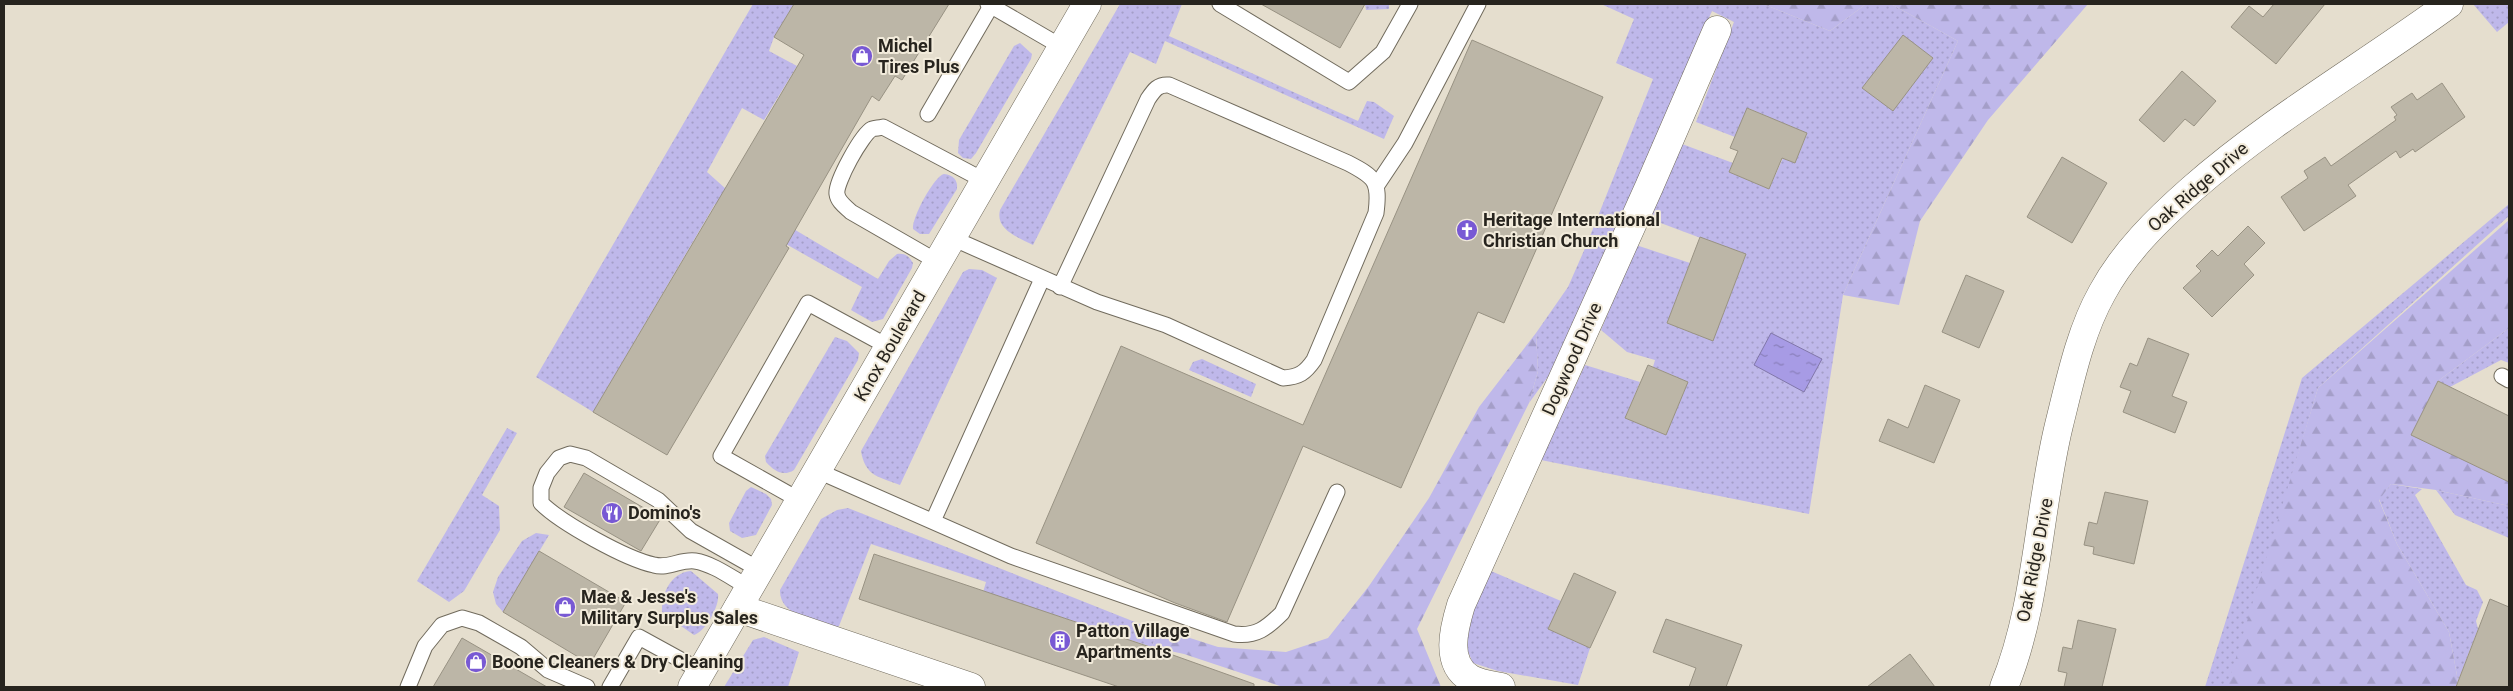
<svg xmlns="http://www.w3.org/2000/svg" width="2513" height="691" font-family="Roboto,sans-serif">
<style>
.grass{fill:url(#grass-dots)}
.forest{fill:url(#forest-firs)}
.water{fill:url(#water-ripples);stroke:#8177a9}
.building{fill:#bcb6a7;stroke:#989283}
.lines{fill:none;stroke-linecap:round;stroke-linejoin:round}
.service-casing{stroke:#716b5d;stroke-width:17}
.minor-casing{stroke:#716b5d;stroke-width:29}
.secondary-casing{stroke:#716b5d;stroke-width:29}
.service{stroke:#fff;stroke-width:15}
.minor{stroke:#fff;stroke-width:28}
.secondary{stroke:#fff;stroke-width:28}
.labels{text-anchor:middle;stroke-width:4;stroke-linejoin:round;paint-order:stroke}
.poi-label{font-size:18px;font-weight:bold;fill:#27241e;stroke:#f2ebdb;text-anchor:start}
.street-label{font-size:18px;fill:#27241e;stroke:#f2ebdb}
</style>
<defs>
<pattern id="grass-dots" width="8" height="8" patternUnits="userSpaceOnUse" patternTransform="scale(1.25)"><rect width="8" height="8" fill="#bfb8ea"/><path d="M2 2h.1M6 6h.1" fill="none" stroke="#a49ec8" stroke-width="1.8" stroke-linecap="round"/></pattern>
<pattern id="forest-firs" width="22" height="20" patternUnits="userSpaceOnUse" patternTransform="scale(1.25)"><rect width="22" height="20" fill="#bfb8ea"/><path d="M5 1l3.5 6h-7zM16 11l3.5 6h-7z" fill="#a49ec8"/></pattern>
<pattern id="water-ripples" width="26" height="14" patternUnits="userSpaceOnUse" patternTransform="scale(1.25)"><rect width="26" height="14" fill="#a79be5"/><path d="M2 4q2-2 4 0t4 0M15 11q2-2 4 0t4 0" fill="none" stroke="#887eb9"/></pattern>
</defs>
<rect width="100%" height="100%" fill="#e5dece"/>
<g class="grass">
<path d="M753,4H794L774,37L769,51L797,66L764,120L742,108L707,172L726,189L878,279L889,261L897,254C905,253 909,256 913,263L912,268L883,319L872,322L851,310L862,287L715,204L593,412L536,377Z"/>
<path d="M1120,4H1182L1169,36L1358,121L1367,101L1374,102L1394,116L1384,139L1165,41L1156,64L1130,52L1033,245C1018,237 995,230 1000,210Z"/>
<polygon points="1365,4 1389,4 1389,9 1366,10"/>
<polygon points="1601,4 1763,4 1830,31 1866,4 1891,4 1958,41 1843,295 1809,514 1541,460 1585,365 1640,382 1625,418 1666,435 1688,382 1653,367 1655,360 1627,352 1601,330 1636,245 1690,263 1667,323 1713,340 1746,255 1650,219 1682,144 1733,163 1729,172 1769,189 1783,158 1795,163 1807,134 1748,108 1735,137 1696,122 1734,22 1712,11 1555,367 1529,403 1538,371 1536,333 1568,287 1586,246 1653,79 1616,63 1634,19"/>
<polygon points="2473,4 2509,4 2509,22 2497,32"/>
<polygon points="1020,43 1032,54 1031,59 976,153 971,159 963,158 958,153 959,140 1014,46"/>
<path d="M944,174C953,175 958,180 957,189L929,234H920L913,229C911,219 934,176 944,174Z"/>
<polygon points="2509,204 2509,216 2318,388 2229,687 2205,687 2302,378"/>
<path d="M969,269L982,270L997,278L900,485C879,477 865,476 861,451L963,272Z"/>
<polygon points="2509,328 2509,363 2501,360 2450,387 2438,381"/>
<path d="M835,337L847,341L859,353L858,360L794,470C783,477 774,471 766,462L765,456Z"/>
<polygon points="1202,359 1256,384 1251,397 1189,370 1193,362"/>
<polygon points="507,428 517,433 482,495 499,506 500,530 464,591 449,602 417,581"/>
<polygon points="2391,484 2422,489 2415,495 2466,585 2477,590 2483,602 2476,621 2478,629 2458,681 2449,632 2397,544 2379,499"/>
<polygon points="751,487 766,494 771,499 772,505 756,535 742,538 730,531 729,523 746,491"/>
<polygon points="2436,490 2509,506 2509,538 2455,515"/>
<path d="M848,508L1140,624L1159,628L1152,647L1003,598L971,634L986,582L871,544L839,626L835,628C817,621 779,616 780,590L821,519L837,510Z"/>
<polygon points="536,533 549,535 503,612 496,604 493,592 498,577 522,541"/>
<path d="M691,571L718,594C720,605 706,631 694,635L662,613C661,594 670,573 691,571Z"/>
<polygon points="1491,571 1561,601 1548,629 1590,648 1578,685 1498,671 1473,663 1466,647 1470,614"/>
<polygon points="764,637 799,652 788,687 724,687 753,640"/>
</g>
<g class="forest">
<polygon points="1763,4 1866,4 1830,31"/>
<polygon points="1891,4 2088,4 1988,120 1920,221 1899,305 1843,295 1958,41"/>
<polygon points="2509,220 2509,328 2438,381 2412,435 2509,482 2509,506 2436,490 2391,484 2379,500 2397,544 2449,632 2458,681 2456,687 2227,687 2318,388"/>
<polygon points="1536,333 1538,371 1529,403 1417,629 1441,687 1283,687 1184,654 1152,647 1159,628 1218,647 1286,652 1328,638 1369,586 1429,498 1479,407"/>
</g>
<polygon class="water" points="1771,333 1822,359 1804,392 1754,365"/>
<g class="building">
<polygon points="794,4 949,4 902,80 895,76 879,101 872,96 786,246 789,248 667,455 593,412 804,55 774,37"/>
<polygon points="1261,4 1365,4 1340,48"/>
<polygon points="2274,4 2325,4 2276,64 2231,27 2249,6 2263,17"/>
<polygon points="1903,35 1933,58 1893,111 1862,88"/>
<polygon points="1472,40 1603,97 1504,323 1478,312 1401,488 1303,446 1227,622 1175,603 1036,543 1121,346 1303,425"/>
<polygon points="2182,71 2216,101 2194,126 2185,119 2164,142 2139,120"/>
<polygon points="2442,83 2465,117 2415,152 2413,149 2400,158 2396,151 2348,185 2356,196 2304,231 2281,197 2308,178 2304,171 2325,157 2331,166 2396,120 2394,117 2397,115 2391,107 2412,93 2417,100"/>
<polygon points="1747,108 1807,133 1795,163 1782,158 1769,189 1729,172 1738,151 1730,148"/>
<polygon points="2062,157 2107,183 2072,243 2027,217"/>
<polygon points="2248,226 2265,243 2244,264 2254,275 2212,317 2183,288 2201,271 2196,266 2212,250 2218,256"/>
<polygon points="1700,237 1746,254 1713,341 1667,323"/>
<polygon points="1966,275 2004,291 1979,348 1942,332"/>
<polygon points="2148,338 2189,354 2172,396 2187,402 2175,433 2123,412 2131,391 2120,387 2130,363 2137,366"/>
<polygon points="1648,365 1688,382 1666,435 1625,418"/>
<polygon points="2438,381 2509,416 2509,482 2411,435"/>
<polygon points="1925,385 1960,400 1934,463 1879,441 1888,419 1908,428"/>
<polygon points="584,473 661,518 641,551 564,507"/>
<polygon points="2105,492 2148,501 2134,564 2093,554 2094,547 2084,545 2089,522 2097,524"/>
<polygon points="539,551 626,602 590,664 503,612"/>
<polygon points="874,554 1156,649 1254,684 1254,687 1119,687 859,599"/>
<polygon points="1574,573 1616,592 1590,648 1548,629"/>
<polygon points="2490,599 2509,607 2509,687 2456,687"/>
<polygon points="1666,619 1742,645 1726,687 1689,687 1696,668 1653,652"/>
<polygon points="2078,620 2116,629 2102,687 2064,687 2067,673 2058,671 2063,647 2072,649"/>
<polygon points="462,638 547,687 433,687"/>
<polygon points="1910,654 1935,687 1867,687"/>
</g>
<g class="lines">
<g class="service-casing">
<g id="service">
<polyline points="988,4 1062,47"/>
<polyline points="1220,4 1349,82 1383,52 1410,4"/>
<polyline points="928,114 991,6"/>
<polyline points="1377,185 1405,143 1478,4"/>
<path d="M952,238L1097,302L1166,325L1283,378C1299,377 1305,373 1314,360L1376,213C1380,181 1375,177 1348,163L1169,85C1158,84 1154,90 1148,99L1060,287"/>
<path d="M938,262L851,212C846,207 838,202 837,194C835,183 862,134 872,129C875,128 880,128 883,127L985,181"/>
<polyline points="2502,376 2509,380"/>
<path d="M818,471L1011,556L1234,634C1256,637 1267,628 1282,613L1337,492"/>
<polyline points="801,501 721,456 808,303 889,347"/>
<polyline points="933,521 1042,279"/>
<path d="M750,588C733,579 714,564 695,561C681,559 668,569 654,565C626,559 561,523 541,503V488L547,473L559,458L570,454L586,458L658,500L691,531L760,570"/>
<polyline points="408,687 425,646 442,625 462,618 479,623 521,647 548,670 587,687"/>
<polyline points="610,687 639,637 701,671"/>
</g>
</g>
<g class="minor-casing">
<g id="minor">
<polyline points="738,608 971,687"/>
<path d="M1501,687C1491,685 1480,684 1471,679C1444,664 1454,628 1461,605L1649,187L1717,30"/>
<path d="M2004,687C2038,604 2038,511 2059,425C2070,381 2080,332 2102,293C2124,252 2158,219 2192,189C2272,119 2364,66 2449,4"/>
</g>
</g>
<g class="secondary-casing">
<polyline id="secondary" points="692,687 1087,4"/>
</g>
<use href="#service" class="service"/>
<use href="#minor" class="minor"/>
<use href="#secondary" class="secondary"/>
</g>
<defs>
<g id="shop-disc" transform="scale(1.125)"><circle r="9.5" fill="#7859d4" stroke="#f2ebdb"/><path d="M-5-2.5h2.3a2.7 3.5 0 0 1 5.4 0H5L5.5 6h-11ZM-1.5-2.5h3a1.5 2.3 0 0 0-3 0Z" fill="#fff"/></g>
<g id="church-disc" transform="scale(1.125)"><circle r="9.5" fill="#7859d4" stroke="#f2ebdb"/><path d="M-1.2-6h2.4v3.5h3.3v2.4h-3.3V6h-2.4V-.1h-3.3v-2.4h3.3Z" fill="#fff"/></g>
<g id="restaurant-disc" transform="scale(1.125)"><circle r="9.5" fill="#7859d4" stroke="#f2ebdb"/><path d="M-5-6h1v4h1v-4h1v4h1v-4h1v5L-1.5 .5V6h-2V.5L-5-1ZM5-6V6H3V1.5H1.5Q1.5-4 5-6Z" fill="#fff"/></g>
<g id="building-disc" transform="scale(1.125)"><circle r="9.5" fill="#7859d4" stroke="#f2ebdb"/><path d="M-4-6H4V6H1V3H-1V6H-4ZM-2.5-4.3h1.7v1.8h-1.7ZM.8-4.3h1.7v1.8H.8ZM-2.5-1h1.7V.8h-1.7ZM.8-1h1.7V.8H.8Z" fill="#fff"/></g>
</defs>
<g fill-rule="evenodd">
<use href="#shop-disc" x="862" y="56"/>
<use href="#church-disc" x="1467" y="230"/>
<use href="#restaurant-disc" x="612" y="513"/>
<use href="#shop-disc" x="565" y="607"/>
<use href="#building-disc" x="1060" y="641"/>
<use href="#shop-disc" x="476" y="662"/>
</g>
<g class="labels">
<g class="poi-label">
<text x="878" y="52">Michel<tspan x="878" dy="21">Tires Plus</tspan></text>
<text x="1483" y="226">Heritage International<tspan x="1483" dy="21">Christian Church</tspan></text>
<text x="628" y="519">Domino's</text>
<text x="581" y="603">Mae &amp; Jesse's<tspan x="581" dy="21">Military Surplus Sales</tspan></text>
<text x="1076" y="637">Patton Village<tspan x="1076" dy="21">Apartments</tspan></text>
<text x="492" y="668">Boone Cleaners &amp; Dry Cleaning</text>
</g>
<g class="street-label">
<text transform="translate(2198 187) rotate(-41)" y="6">Oak Ridge Drive</text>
<text transform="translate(890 346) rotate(-60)" y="6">Knox Boulevard</text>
<text transform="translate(1572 359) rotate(-66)" y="6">Dogwood Drive</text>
<text transform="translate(2035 560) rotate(-79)" y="6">Oak Ridge Drive</text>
</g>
</g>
<rect width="2513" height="691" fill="none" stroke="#27241e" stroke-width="10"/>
</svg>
